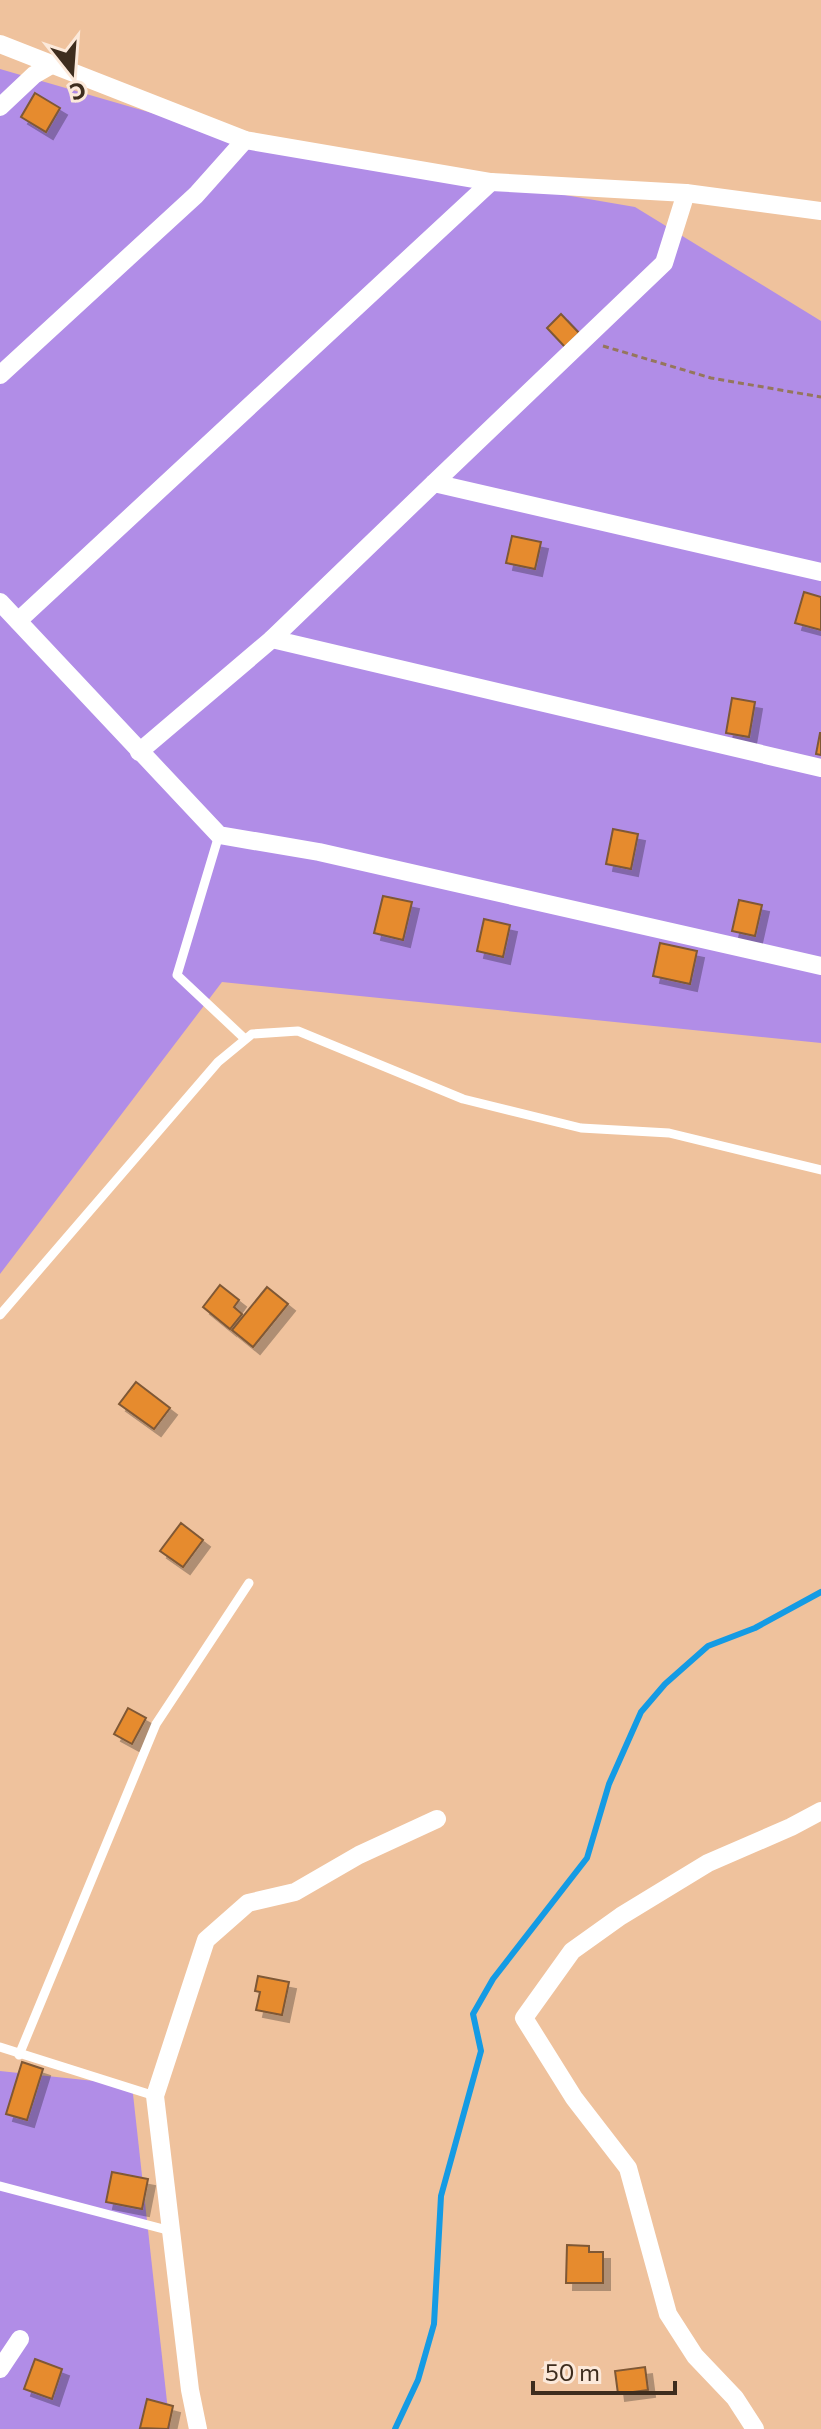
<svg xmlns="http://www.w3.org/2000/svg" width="821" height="2429" font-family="Commissioner,sans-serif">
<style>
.green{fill:#b18de7}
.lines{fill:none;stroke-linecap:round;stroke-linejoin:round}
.stream{stroke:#149be4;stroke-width:6}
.building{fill:#e68b2d;stroke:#7f5836;stroke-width:2;filter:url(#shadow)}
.path{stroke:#95765c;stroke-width:3;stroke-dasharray:6 4;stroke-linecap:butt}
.service{stroke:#fff;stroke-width:9}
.minor{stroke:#fff;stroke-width:18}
</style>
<defs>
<filter id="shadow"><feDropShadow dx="7" dy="7" stdDeviation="0" flood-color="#0004"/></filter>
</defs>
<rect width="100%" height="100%" fill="#efc29d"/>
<g class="green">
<polygon points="0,69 245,140 635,207 821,321 821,1043 222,982 0,1274"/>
<polygon points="0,2071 132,2085 170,2429 0,2429"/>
</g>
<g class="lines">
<polyline class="stream" points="395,2429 418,2380 434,2324 441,2196 481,2051 473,2014 493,1979 587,1858 609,1784 641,1712 665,1684 708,1646 755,1628 821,1592"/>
</g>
<g class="building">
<polygon points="35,93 60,108 46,132 21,117"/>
<polygon points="561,314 579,333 565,347 547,328"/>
<polygon points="512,536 541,542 535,569 506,563"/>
<polygon points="804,592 821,597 821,630 795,623"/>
<polygon points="732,698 755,702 749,737 726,733"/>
<polygon points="820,733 821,733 821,755 816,754"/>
<polygon points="613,829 638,834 631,869 606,864"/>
<polygon points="383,896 412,902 403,940 374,933"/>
<polygon points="739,900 762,905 755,936 732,931"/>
<polygon points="484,919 510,925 503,957 477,951"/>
<polygon points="660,943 697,951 690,984 653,976"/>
<polygon points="220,1285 239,1300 234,1307 242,1314 230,1329 203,1307"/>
<polygon points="267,1287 288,1304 253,1347 232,1330"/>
<polygon points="136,1382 170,1408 154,1429 119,1404"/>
<polygon points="181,1523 203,1540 183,1567 160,1551"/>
<polygon points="128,1708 146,1718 132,1744 114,1734"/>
<polygon points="258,1976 289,1982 282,2015 256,2010 260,1992 255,1991"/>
<polygon points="22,2062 43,2069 27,2120 6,2114"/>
<polygon points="112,2172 148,2179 142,2209 106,2202"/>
<polygon points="567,2245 589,2246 589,2252 603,2252 603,2283 566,2283"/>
<polygon points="35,2359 62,2369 52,2399 24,2389"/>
<polygon points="645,2367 648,2390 618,2394 615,2371"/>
<polygon points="147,2399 173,2406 168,2429 140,2428"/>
</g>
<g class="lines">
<polyline class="path" points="603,346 711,378 821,397"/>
<g class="service">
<polyline points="219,835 177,975 245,1039"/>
<polyline points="0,1315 218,1062 252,1034 298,1031 463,1099 581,1128 669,1133 821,1170"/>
<polyline points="0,2047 155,2096"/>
<polyline points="19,2055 156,1724 249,1583"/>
<polyline points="0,2186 171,2231"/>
</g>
<g class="minor">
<polyline points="0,44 245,140 491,182 686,193 821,211"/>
<polyline points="0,107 34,75 53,64"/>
<polyline points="0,375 196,195 245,140"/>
<polyline points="434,483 664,263 686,193"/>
<polyline points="821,572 434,483 272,639 821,768"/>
<polyline points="0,602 219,835 319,852 821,966"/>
<polyline points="18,621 491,182"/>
<polyline points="139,752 272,639"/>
<polyline points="0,2369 20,2339"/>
<polyline points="198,2429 190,2390 155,2096 206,1940 248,1903 295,1892 359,1855 437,1819"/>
<polyline points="755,2429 735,2398 695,2356 668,2314 628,2168 574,2098 524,2018 572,1951 621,1916 708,1863 791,1827 821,1811"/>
</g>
</g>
<g transform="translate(72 72) rotate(163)" stroke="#fce9da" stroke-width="6" paint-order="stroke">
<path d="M0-6L14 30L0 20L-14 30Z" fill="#3e2d1e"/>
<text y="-12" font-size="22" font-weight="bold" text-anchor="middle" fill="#3e2d1e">С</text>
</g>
<path d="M533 2381v12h142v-12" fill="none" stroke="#3e2d1e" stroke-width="4"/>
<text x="545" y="2381" font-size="24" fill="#3e2d1e" stroke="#fce9da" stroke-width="6" paint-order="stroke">50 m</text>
</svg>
